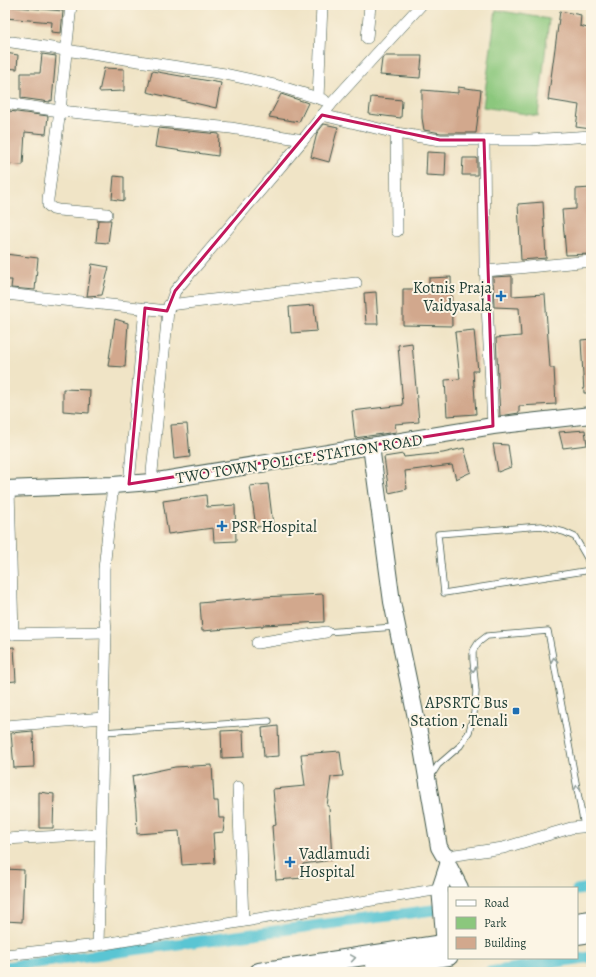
<svg xmlns="http://www.w3.org/2000/svg" width="596" height="977" font-family="Alegreya,serif">
<style>
.green{fill:#8bc77d;stroke:#558258}
.lines{fill:none;stroke-linecap:round;stroke-linejoin:round}
.canal{stroke:#5ac5d3;stroke-width:11}
.building{fill:#d2a88d}
.lane-casing{stroke:#3e564a;stroke-width:7}
.street-casing{stroke:#3e564a;stroke-width:12}
.secondary-casing{stroke:#3e564a;stroke-width:18}
.primary-casing{stroke:#3e564a;stroke-width:20}
.lane{stroke:#fff;stroke-width:5.5}
.street{stroke:#fff;stroke-width:11}
.secondary{stroke:#fff;stroke-width:16}
.primary{stroke:#fff;stroke-width:18}
.oneway{stroke:#8f9e9a}
.marked{fill:none;stroke:#c2185b;stroke-width:3;stroke-linejoin:round}
.poi-dot{fill:#1f6fb2;stroke:#fcf5e5;stroke-width:1.5}
.labels{text-anchor:middle;stroke-width:4;stroke-linejoin:round;paint-order:stroke}
.poi-label{font-size:16px;fill:#1f3d34;stroke:#fcf5e5;text-anchor:end}
.street-label{font-size:16px;fill:#1f3d34;stroke:#fcf5e5}
</style>
<rect width="100%" height="100%" fill="#fcf5e5"/>
<filter id="ink" filterUnits="userSpaceOnUse"><feTurbulence type="fractalNoise" baseFrequency=".025" numOctaves="2"/><feDisplacementMap in="SourceGraphic" scale="8" xChannelSelector="R" yChannelSelector="G"/><feConvolveMatrix kernelMatrix="1 2 1 2 8 2 1 2 1" color-interpolation-filters="sRGB"/></filter>
<filter id="wash" filterUnits="userSpaceOnUse"><feTurbulence type="fractalNoise" baseFrequency=".012" numOctaves="4" result="noise"/><feDisplacementMap in="SourceGraphic" scale="16" xChannelSelector="R" yChannelSelector="G"/><feGaussianBlur stdDeviation="0.9" result="paint"/><feColorMatrix in="noise" values="0 0 0 0 0 0 0 0 0 0 0 0 0 0 0 0 0 1.4 0 .05"/><feComposite in="paint" operator="in"/></filter>
<g filter="url(#wash)">
<rect width="100%" height="100%" fill="#f0e4c6"/>
<polygon class="green" points="496,10 549,19 538,116 483,107"/>
<g class="lines">
<g class="canal">
<polyline points="577,890 591,888"/>
<polyline points="5,967 448,908"/>
<polyline points="489,972 591,957"/>
</g>
</g>
<g id="blocks">
<g class="building">
<polygon points="5,6 63,11 61,33 51,32 52,22 5,18"/>
<polygon points="560,11 581,15 580,26 591,29 591,129 576,127 579,105 548,100"/>
<polygon points="5,53 18,55 17,69 5,68"/>
<polygon points="42,54 56,56 52,101 50,100 50,102 21,98 21,73 40,73"/>
<polygon points="384,56 422,56 420,78 380,75 382,59"/>
<polygon points="104,68 124,69 124,91 99,92"/>
<polygon points="152,71 221,83 216,108 147,92"/>
<polygon points="458,87 481,90 476,133 441,133 424,130 422,118 422,90 458,93"/>
<polygon points="281,94 308,103 299,122 269,117"/>
<polygon points="371,97 402,100 401,118 369,114"/>
<polygon points="9,111 48,116 46,134 25,132 23,165 5,164 5,138"/>
<polygon points="324,124 338,127 329,162 311,157 317,133"/>
<polygon points="158,128 219,134 218,156 155,147"/>
<polygon points="427,152 446,153 445,176 426,175"/>
<polygon points="463,158 477,158 477,175 462,175"/>
<polygon points="114,176 124,177 124,201 112,199"/>
<polygon points="591,188 591,254 566,255 562,210 576,209 576,189"/>
<polygon points="543,202 546,258 521,260 518,204"/>
<polygon points="98,220 111,220 108,243 96,242"/>
<polygon points="5,254 38,258 35,290 11,288 12,280 5,280"/>
<polygon points="92,264 109,267 102,295 87,296"/>
<polygon points="512,276 512,296 545,294 550,368 554,368 556,404 519,406 519,413 500,416 496,338 521,336 519,308 494,307 493,277"/>
<polygon points="451,277 452,326 403,325 403,289 429,289 429,278"/>
<polygon points="376,292 378,324 366,324 364,293"/>
<polygon points="314,305 317,331 291,333 289,307"/>
<polygon points="115,319 128,323 125,367 108,366"/>
<polygon points="474,330 478,371 473,371 476,414 447,416 445,380 460,379 455,332"/>
<polygon points="591,339 591,393 584,393 581,340"/>
<polygon points="412,343 419,422 395,424 396,432 355,438 352,411 403,405 398,345"/>
<polygon points="63,389 90,390 89,413 63,411"/>
<polygon points="187,424 190,457 174,459 171,425"/>
<polygon points="585,430 587,445 563,448 559,432"/>
<polygon points="493,444 508,445 511,467 498,472"/>
<polygon points="464,448 471,472 456,479 452,465 405,471 407,489 389,493 384,457 403,454 404,457 443,453"/>
<polygon points="268,484 273,525 256,527 250,486"/>
<polygon points="206,495 207,507 235,505 236,541 214,542 213,528 168,534 163,501"/>
<polygon points="323,594 324,622 263,625 263,626 202,631 200,603 263,597"/>
<polygon points="14,647 16,681 5,682 5,648"/>
<polygon points="278,726 279,756 264,757 262,728"/>
<polygon points="243,730 244,757 222,758 221,731"/>
<polygon points="33,731 34,767 14,768 11,733"/>
<polygon points="340,751 343,776 331,777 327,806 329,806 332,860 303,864 304,878 276,880 272,826 276,825 273,789 305,786 301,754"/>
<polygon points="212,765 214,801 218,801 219,818 225,818 223,832 213,833 215,863 182,865 179,831 137,834 136,809 132,776 175,767"/>
<polygon points="39,792 54,794 53,828 39,828"/>
<polygon points="5,869 24,870 22,922 5,921"/>
</g>
</g>
</g>
<g filter="url(#ink)">
<use href="#blocks" fill-opacity="0" stroke="#3e564a" stroke-width="1"/>
<g class="lines">
<g class="lane-casing">
<g id="lane">
<polyline points="591,570 444,593 438,534 541,526 564,532 575,537 587,558 591,570 591,571"/>
<polyline points="326,632 395,627"/>
<polyline points="103,732 269,721"/>
<polyline points="431,776 438,765 460,746 469,732 474,713 476,692 473,660 473,651 478,643 487,636 548,631 584,826"/>
</g>
</g>
<g class="street-casing">
<g id="street">
<polyline points="71,5 60,111 48,199 48,205 53,209 58,210 107,214"/>
<polyline points="322,5 318,98 324,100"/>
<polyline points="367,38 370,5"/>
<polyline points="12,42 225,74 275,85 318,98"/>
<polyline points="5,103 60,111 231,128 303,140"/>
<polyline points="322,115 396,133 440,140 530,140 591,136"/>
<polyline points="396,133 397,231"/>
<polyline points="484,140 485,264 493,426"/>
<polyline points="486,271 591,261"/>
<polyline points="5,294 168,311"/>
<polyline points="169,305 356,283"/>
<polyline points="151,482 168,311 175,291 303,140 332,103 421,5"/>
<polyline points="129,484 145,308"/>
<polyline points="9,489 13,634"/>
<polyline points="5,634 106,632"/>
<polyline points="257,643 326,632"/>
<polyline points="5,726 103,718"/>
<polyline points="238,787 243,921"/>
<polyline points="5,839 101,834"/>
<polyline points="448,865 448,858 455,855 503,848 571,828 591,826"/>
<polyline points="98,945 106,632 104,601 104,569 113,485"/>
<polyline points="5,955 98,945 440,889"/>
</g>
</g>
<g class="secondary-casing">
<g id="secondary">
<polyline points="371,446 392,602 420,737 439,847 443,854 448,858"/>
<polyline points="5,489 113,485 151,482 493,426 591,415"/>
<polyline points="448,865 460,888"/>
<polyline points="446,956 440,889 448,865"/>
</g>
</g>
<g class="primary-casing">
<g id="primary">
<polyline points="577,922 591,920"/>
<polyline points="577,935 591,933"/>
<polyline points="375,967 449,956"/>
<polyline points="259,972 449,943"/>
</g>
</g>
<use href="#lane" class="lane"/>
<use href="#street" class="street"/>
<use href="#secondary" class="secondary"/>
<use href="#primary" class="primary"/>
</g>
<defs><path id="oneway-chevron" d="M-2-3.5L2.5 0L-2 3.5" fill="none" stroke-width="1.6" stroke-linecap="round" stroke-linejoin="round"/></defs>
<g class="oneway">
<use href="#oneway-chevron" transform="translate(554 660) rotate(-100)"/>
<use href="#oneway-chevron" transform="translate(473 669) rotate(85)"/>
<use href="#oneway-chevron" transform="translate(577 788) rotate(-100)"/>
<use href="#oneway-chevron" transform="translate(353 958) rotate(-9)"/>
</g>
</g>
<path class="marked" d="M322,115L440,140H484L493,426L129,484L145,308L167,311L175,291Z"/>
<g class="poi-dot">
<path d="M499 290h4v4h4v4h-4v4h-4v-4h-4v-4h4z"/>
<path d="M220 520h4v4h4v4h-4v4h-4v-4h-4v-4h4z"/>
<rect x="512" y="707" width="8" height="8" rx="2"/>
<path d="M288 856h4v4h4v4h-4v4h-4v-4h-4v-4h4z"/>
</g>
<g class="labels">
<g class="poi-label">
<text x="492" y="293">Kotnis Praja<tspan x="492" dy="18">Vaidyasala</tspan></text>
<text x="231" y="532" text-anchor="start">PSR Hospital</text>
<text x="508" y="708">APSRTC Bus<tspan x="508" dy="18">Station , Tenali</tspan></text>
<text x="299" y="859" text-anchor="start">Vadlamudi<tspan x="299" dy="18">Hospital</tspan></text>
</g>
<g class="street-label">
<text transform="translate(299 458) rotate(-9)" y="6">TWO TOWN POLICE STATION ROAD</text>
</g>
</g>
<rect width="596" height="977" fill="none" stroke="#fcf5e5" stroke-width="20"/>
<rect x="448" y="887" width="130" height="72" fill="#fcf5e5" stroke="#a4ab9e"/>
<rect x="456" y="900" width="20" height="6" fill="#ffffff" stroke="#a4ab9e"/>
<text x="484" y="907" font-size="12" fill="#1f3d34">Road</text>
<rect x="456" y="917" width="20" height="12" fill="#8bc77d" stroke="#a4ab9e"/>
<text x="484" y="927" font-size="12" fill="#1f3d34">Park</text>
<rect x="456" y="937" width="20" height="12" fill="#d2a88d" stroke="#a4ab9e"/>
<text x="484" y="947" font-size="12" fill="#1f3d34">Building</text>
</svg>
